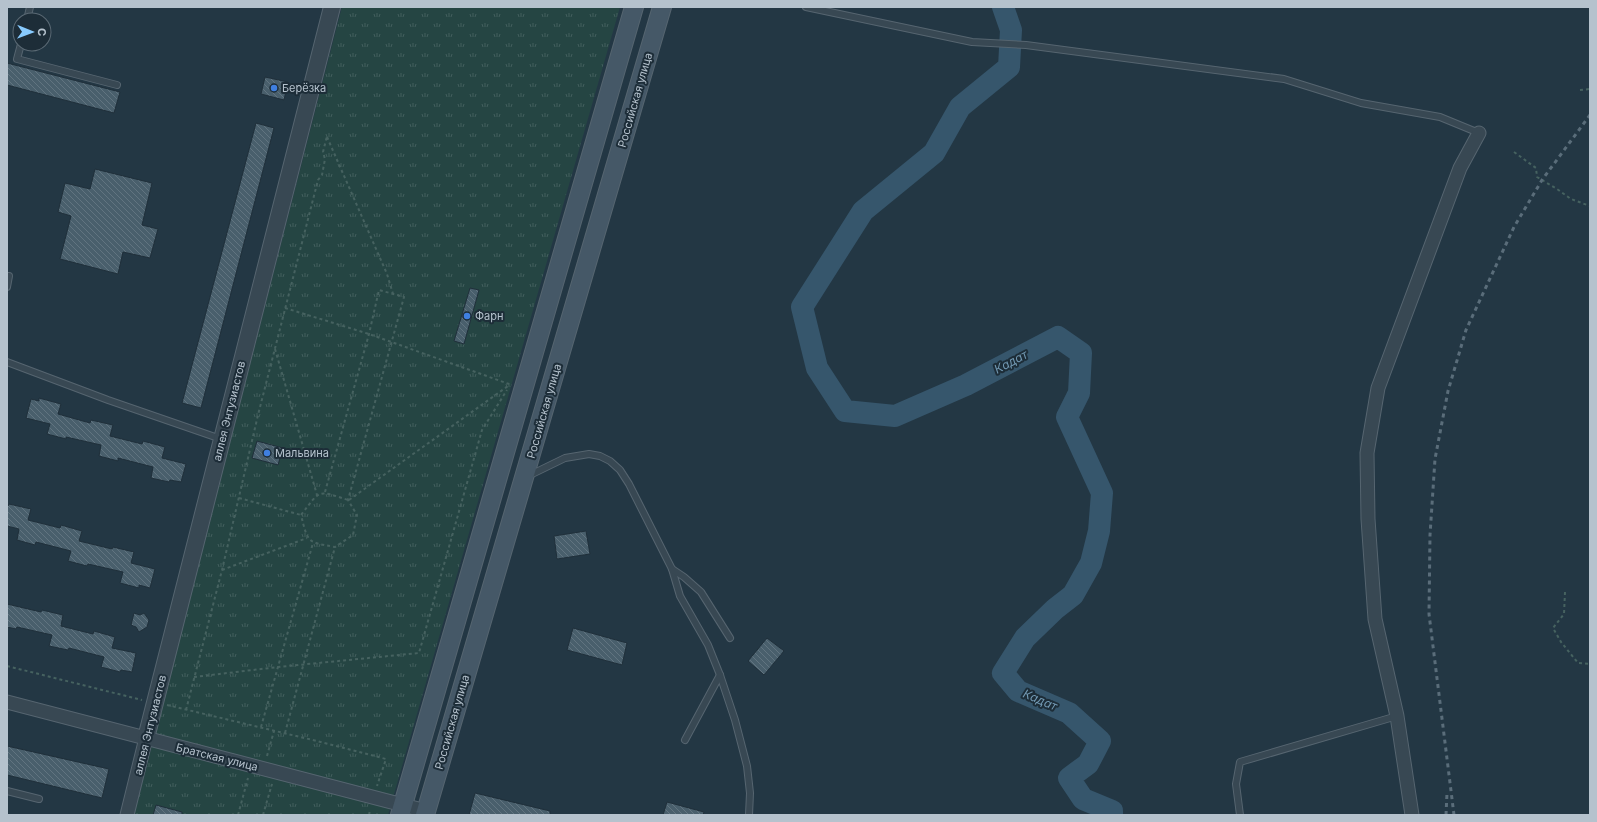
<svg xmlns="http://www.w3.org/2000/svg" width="1597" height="822" font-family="Inter,sans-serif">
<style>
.park{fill:url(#park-tufts)}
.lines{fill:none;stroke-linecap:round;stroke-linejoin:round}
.river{stroke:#36566c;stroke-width:22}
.building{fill:url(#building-back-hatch);stroke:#1f2f3a}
.service-casing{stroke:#566570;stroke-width:8}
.minor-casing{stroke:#566570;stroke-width:15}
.tertiary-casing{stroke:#566570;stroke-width:18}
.secondary-casing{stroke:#566570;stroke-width:20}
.path{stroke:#466260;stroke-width:2;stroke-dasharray:3 3;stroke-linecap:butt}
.service{stroke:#384853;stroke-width:6}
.minor{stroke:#384853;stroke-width:13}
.tertiary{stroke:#384853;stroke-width:16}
.secondary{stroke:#455867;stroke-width:18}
.rail{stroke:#5a6d7a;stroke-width:3;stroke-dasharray:4 4;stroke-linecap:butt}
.shop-dot{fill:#3f7fe0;stroke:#1d2d38;stroke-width:1.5}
.labels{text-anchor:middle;stroke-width:4;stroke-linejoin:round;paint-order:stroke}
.poi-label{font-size:11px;fill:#b5c2cd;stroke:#1d2d38;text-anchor:start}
.street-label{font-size:11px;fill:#b5c2cd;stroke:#1d2d38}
.water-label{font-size:12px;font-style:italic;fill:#7299b3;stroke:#1d2d38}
</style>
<defs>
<pattern id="park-tufts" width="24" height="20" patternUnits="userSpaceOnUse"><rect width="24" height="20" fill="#254543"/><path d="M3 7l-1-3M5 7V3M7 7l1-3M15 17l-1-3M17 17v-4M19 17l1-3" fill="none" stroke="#425e5d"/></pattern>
<pattern id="building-back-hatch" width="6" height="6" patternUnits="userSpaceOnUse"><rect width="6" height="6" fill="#495f6c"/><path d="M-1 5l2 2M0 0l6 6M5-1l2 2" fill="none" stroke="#617480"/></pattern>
</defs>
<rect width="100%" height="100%" fill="#233744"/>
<polygon class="park" points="342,7 620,7 388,815 134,815"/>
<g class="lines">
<polyline class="river" points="1003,7 1011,30 1009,67 960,107 934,153 863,211 802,307 817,368 845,411 895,416 966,385 1058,337 1081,353 1079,393 1067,417 1102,493 1099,531 1091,563 1073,595 1055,609 1025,638 1003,673 1018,691 1069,713 1100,741 1088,764 1069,778 1083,799 1112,811 1112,815"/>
</g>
<g class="building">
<polygon points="7,63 120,92 114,113 7,85"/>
<polygon points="265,77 288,82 284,100 261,94"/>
<polygon points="256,123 274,128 201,408 182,403"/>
<polygon points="95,169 152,183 142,225 158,229 150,258 123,252 118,274 60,259 71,216 58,212 65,183 90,189"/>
<polygon points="470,288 479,290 464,344 454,341"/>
<polygon points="39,398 61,404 58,414 90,423 91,420 113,425 110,436 142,444 143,441 165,447 162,458 186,464 181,482 170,480 169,482 151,478 153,467 118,458 118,461 99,456 101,445 66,437 66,439 47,434 50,424 26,418 31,399 39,401"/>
<polygon points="257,441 283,448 278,465 252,458"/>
<polygon points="9,504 31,509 28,520 60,528 61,525 82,531 79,541 112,549 113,547 134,552 131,563 155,569 150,588 139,585 139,588 120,583 123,572 88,564 87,566 68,561 71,551 36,542 35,545 17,540 19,529 7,526 7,506 8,506"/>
<polygon points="586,531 590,554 557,559 554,536"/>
<polygon points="7,604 41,612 42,610 63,615 61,626 93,634 94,631 115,637 112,648 136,653 132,672 121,670 120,672 101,667 104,657 69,648 68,650 49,646 52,635 17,627 16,629 7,627"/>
<polygon points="134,613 140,615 144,613 149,620 147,627 139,632 136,627 131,625"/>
<polygon points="573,628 627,643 622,665 567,650"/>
<polygon points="767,638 784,651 764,675 748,661"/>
<polygon points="7,746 109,769 102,798 7,775"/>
<polygon points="475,793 550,811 550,815 469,815"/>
<polygon points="667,802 704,812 703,815 663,815"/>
<polygon points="156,805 182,812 182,815 153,815"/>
</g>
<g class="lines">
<g class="service-casing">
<g id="service">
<polyline points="806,7 972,42 1026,45 1284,79 1361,103 1440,117 1479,133"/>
<polyline points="27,20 30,7"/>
<polyline points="21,44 17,59 117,85"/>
<polyline points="7,276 9,276 7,287"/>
<polyline points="7,362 108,400 221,439"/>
<polyline points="528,476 565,458 589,454 600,456 610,461 620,470 629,484 672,569 680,596 708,645 720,675 735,720 747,766 750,793 749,815"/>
<polyline points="672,569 684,577 701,592 730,638"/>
<polyline points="685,740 720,675"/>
<polyline points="7,791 39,799"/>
<polyline points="1240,815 1236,784 1240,762 1397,716"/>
</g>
</g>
<g class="minor-casing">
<g id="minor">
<polyline points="7,702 426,811"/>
<polyline points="127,815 146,738"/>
<polyline points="1412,815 1397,716 1375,619 1368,519 1367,453 1378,388 1460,168 1479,133"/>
</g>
</g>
<g class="tertiary-casing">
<polyline id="tertiary" points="146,738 332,7"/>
</g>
<g class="secondary-casing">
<g id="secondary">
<polyline points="400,815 634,7"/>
<polyline points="425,815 662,7"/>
</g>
</g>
<g class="path">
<polyline points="1580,90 1590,89"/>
<polyline points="327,137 387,274 393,294"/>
<polyline points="1514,152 1536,168 1537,177 1557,189 1571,199 1590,206"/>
<polyline points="285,308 369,334 509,384"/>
<polyline points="275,349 317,495"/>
<path d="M325,492L369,334L379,290L404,297L348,500L357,515L353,535L335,547C307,542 308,543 301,515C321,489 317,490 348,500"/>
<polyline points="239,498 301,515"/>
<polyline points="349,500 508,386"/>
<polyline points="222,570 307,538"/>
<polyline points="1565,592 1564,614 1553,628 1561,642 1578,663 1590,664"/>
<polyline points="7,666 142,700"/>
<polyline points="194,677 278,667 419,653 482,430 507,390"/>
<polyline points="167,705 317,741 386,759 377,786"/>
<polyline points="186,710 222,570 258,415 318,180 322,175 325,159 323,152 327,136"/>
<polyline points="261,727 313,543"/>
<polyline points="285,733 335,547"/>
<polyline points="267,756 274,731"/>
<polyline points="238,815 248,778"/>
<polyline points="263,815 272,784"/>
<polyline points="369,815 370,810"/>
</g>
<use href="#service" class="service"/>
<use href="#minor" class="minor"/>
<use href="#tertiary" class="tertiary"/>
<use href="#secondary" class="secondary"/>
<g class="rail">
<polyline points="1446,815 1447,793"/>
<polyline points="1454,815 1429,614 1430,535 1435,459 1448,391 1466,330 1514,227 1542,180 1590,115"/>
</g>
</g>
<g class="shop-dot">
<circle cx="274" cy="88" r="4"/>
<circle cx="467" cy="316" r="4"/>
<circle cx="267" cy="453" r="4"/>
</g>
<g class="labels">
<g class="poi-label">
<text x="282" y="92">Берёзка</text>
<text x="475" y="320">Фарн</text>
<text x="275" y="457">Мальвина</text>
</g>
<g class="street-label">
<text transform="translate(635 100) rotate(-74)" y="4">Российская улица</text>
<text transform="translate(229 411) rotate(-76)" y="4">аллея Энтузиастов</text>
<text transform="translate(544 411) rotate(-74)" y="4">Российская улица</text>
<text transform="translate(452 722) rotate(-74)" y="4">Российская улица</text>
<text transform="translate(150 725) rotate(-76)" y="4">аллея Энтузиастов</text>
<text transform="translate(217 757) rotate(14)" y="4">Братская улица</text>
</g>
<g class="water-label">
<text transform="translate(1011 362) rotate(-28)" y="4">Кадат</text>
<text transform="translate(1040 700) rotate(23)" y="4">Кадат</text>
</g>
</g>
<rect width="1597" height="822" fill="none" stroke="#b5c2cd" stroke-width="16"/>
<g transform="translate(32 32) rotate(91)"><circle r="19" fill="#1d2d38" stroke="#5a6974"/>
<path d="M0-3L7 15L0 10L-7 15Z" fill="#88cbff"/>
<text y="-6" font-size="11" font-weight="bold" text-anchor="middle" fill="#b5c2cd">С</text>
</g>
</svg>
